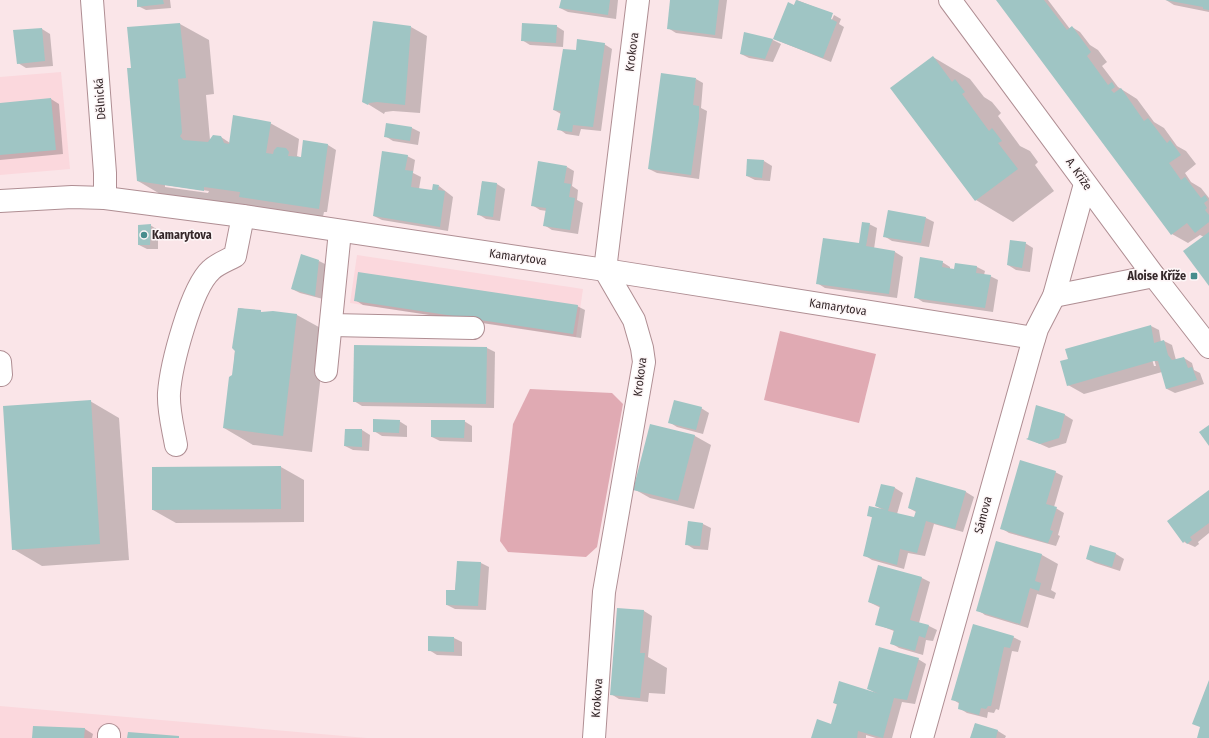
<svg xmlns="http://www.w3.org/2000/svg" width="1209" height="738" font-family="'Fira Sans Condensed',sans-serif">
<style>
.built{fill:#fbd8dd}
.green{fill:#e0aab3}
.shadow{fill:#0003;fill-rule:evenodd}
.building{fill:#9fc5c4}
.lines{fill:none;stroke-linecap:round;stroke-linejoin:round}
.minor-casing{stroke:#af8e93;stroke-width:24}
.minor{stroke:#fff;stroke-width:22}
.poi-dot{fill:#468d8d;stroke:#fdf6f7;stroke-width:1.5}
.labels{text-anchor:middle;stroke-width:3;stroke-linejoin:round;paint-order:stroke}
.street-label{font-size:12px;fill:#35282a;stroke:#fdf6f7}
.poi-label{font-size:12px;font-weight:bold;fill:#35282a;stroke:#fdf6f7;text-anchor:start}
</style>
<rect width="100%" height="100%" fill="#fae5e8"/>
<g class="built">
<polygon points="61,72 70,169 0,175 0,77"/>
<polygon points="357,255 583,289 576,337 350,303"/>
<polygon points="0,706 367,738 0,738"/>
</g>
<g class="green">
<polygon points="780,331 876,354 859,423 764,400"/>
<polygon points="530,389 612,393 623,404 597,547 586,557 508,552 500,541 513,424"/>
</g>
<g class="shadow">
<polygon points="138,0 170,0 171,8 146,10 138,6"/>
<polygon points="562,0 618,0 616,19 568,12 560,8"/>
<polygon points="671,0 727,0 722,39 676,33 668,28"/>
<polygon points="797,0 832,14 828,24 830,24 834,15 841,19 839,24 844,27 831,62 774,39"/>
<polygon points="997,0 1048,0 1070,29 1072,27 1080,32 1090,45 1098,50 1107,62 1102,66 1118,87 1137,99 1154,122 1164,128 1177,146 1186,151 1196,164 1185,173 1191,182 1201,188 1209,198 1209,284 1204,237 1200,235 1188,243 1172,234"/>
<polygon points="1166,0 1209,0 1209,12 1174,5"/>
<path d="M180,24L209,40L214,94L206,95L210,140L221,137L230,143L270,123L299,139L297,156L302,158L304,141L328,145L336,150L327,212H324L322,221L269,213L259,207L233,203L232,207L167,198L138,181L133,69ZM165,185L209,191L208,193L165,187Z"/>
<polygon points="556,26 564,31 563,47 530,45 522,40"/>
<polygon points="411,27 427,36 420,113 393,111 385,112 384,114 363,101"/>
<polygon points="42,29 50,34 53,66 26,68 18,63"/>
<polygon points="745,34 773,40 781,44 773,62 749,58 741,54"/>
<polygon points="604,44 612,49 601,131 581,129 579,136 566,134 559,129 561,114 554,110 577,52"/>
<polygon points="933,57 970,79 984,97 992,102 1001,113 998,116 1020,146 1030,151 1038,162 1035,165 1054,191 1013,222 976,200"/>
<polygon points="696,79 703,83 701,108 707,111 699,179 657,173 649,169"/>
<polygon points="51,99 59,104 63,154 0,160 0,104"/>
<polygon points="412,128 420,132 418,145 393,141 385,136"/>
<polygon points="407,156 415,160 413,173 421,177 419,189 433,191 439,186 453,197 448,231 382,220 374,216"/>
<polygon points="764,161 772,166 770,181 755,180 747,176"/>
<polygon points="567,167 574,171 572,186 578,190 577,200 583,203 578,234 552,230 544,225 547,211 540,210 532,205"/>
<polygon points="482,182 497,184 505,189 500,221 486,219 478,214"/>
<polygon points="926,218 934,222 929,247 892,241 884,236"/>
<polygon points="869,224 877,228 874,249 895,252 903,257 897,298 825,288 817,283 860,244"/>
<polygon points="150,225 158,230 158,249 147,249 139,245"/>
<polygon points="1025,243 1033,248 1030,272 1016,270 1008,265"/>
<polygon points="319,261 327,265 323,299 300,293 292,289"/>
<polygon points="942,262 950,267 950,270 977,267 985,271 984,275 990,276 998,280 993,312 923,302 915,297"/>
<polygon points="355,300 577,306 585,310 581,338 363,305"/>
<polygon points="240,308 263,313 273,312 297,315 326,331 312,452 253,445 224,428 233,376 238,310"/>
<path d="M1151,326L1159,330L1161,342L1164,341L1172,345L1176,360L1184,358L1192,363L1194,370L1200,373L1204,384L1175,393L1167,389L1162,372L1084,394L1068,385L1069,359ZM1146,338H1148L1156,366H1154Z"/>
<polygon points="487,348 495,352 494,408 362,406 354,401"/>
<polygon points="90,401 119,418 129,560 42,566 13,549"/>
<polygon points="1038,407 1065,415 1073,420 1066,443 1049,448 1029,439"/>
<polygon points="701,408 709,413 703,434 677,427 669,422"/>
<polygon points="399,421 407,426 407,437 382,436 374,431"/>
<polygon points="464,421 472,426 472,442 440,441 432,437"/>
<polygon points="651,425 695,436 711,445 694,509 650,498 634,489"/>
<polygon points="346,430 362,430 370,435 369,451 353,450 345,446"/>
<polygon points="281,467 304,480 304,522 176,523 153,510"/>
<polygon points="1055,472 1063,476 1054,507 1064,513 1058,535 1060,536 1056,546 1009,533 1001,528"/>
<polygon points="917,478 966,492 974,497 963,532 934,524 925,556 908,553 904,569 872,560 864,555 873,518 868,515 883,510 876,506 882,485 895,488 903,493 897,514 915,518 916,512 909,508"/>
<polygon points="1209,491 1209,533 1198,542 1199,544 1195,547 1184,542"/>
<polygon points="689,522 703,524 711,528 708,550 694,549 686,544"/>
<polygon points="997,542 1042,555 1058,564 1051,590 1056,593 1054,599 1037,594 1028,628 985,615 978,610"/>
<polygon points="1090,547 1116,554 1124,559 1120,571 1095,563 1087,559"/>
<polygon points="458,562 481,563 489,567 486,610 455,609 447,605 455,591"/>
<polygon points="879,566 922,578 930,582 919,623 929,626 937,630 933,641 926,640 923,655 899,648 891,643 894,631 876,624 881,608 869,602"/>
<polygon points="618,609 644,611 652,616 648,657 667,668 665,694 649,693 648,702 619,699 611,694"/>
<polygon points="1013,637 1021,641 1018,652 1012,651 999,710 996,709 994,713 988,712 987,718 967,713 959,708 960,704 952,699"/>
<polygon points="454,638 462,642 462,656 437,655 429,650"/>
<polygon points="918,659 926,664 915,704 902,702 892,738 876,738 866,735 866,738 812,738 832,725 838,705 834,703 875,693 868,688"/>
<polygon points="975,724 998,731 1006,736 1005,738 971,738"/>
<polygon points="85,729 93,734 92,738 33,738"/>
</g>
<g class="building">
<polygon points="137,0 163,0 164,4 137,7"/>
<polygon points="561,0 610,0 608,15 559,8"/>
<polygon points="670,0 719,0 715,35 667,29"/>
<polygon points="796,0 833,13 831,19 837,22 823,58 773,39 788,2 794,5"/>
<polygon points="996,0 1044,0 1067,30 1072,26 1091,52 1087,56 1108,85 1112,82 1115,87 1111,90 1114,93 1121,88 1144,121 1148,118 1167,143 1170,140 1181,155 1169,163 1181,180 1185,177 1201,198 1205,195 1208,200 1204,203 1207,208 1205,210 1209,215 1209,222 1195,233 1187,223 1171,235"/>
<polygon points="1165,0 1209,0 1209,10 1203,9 1203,7"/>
<polygon points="373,21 411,26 405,105 377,102 369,103 368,105 362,102"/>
<polygon points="180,23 186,78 178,79 182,133 180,136 183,140 208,142 213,135 221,136 224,143 229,144 233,115 271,122 266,153 273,154 274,150 277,147 286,148 289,152 288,156 301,157 303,140 328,144 319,209 239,197 240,192 204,187 204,191 137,181 127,68 131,68 127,27"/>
<polygon points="522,23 557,25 556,43 521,41"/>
<polygon points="42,28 45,61 17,64 13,30"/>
<polygon points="744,32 773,39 765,59 740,54"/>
<polygon points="577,39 605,43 593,127 573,125 572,132 557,130 561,111 553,110 563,49 576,50"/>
<polygon points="933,56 952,82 955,79 965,92 962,94 989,131 992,128 1002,141 998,143 1018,169 975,201 890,88"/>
<polygon points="661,73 696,78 693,105 699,106 699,118 691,175 648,169"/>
<polygon points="51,98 56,150 0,155 0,103"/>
<polygon points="386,123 412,127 410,141 384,137"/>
<polygon points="382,151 408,155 405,170 413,171 411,187 432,190 433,184 439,185 438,190 445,191 440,227 373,216"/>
<polygon points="747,159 764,160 762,178 746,176"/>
<polygon points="538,161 567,166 564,183 571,184 569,197 575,198 570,230 543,226 546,208 531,206"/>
<polygon points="482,181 497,183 493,217 477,215"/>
<polygon points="888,210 926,217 921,243 883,237"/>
<polygon points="862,222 870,223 866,246 895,251 889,294 816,284 823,238 859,243"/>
<polygon points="151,224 150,245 138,245 138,225"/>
<polygon points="1209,232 1209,286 1183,251"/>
<polygon points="1010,240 1026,242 1022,268 1007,265"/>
<polygon points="301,254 319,260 315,296 291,289"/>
<polygon points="920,257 943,261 942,267 954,269 955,263 977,266 976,273 991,275 985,308 914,298"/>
<polygon points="358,272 578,305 573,334 354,301"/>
<polygon points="238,308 261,310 261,312 273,311 297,314 283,436 223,428 229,377 232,375 235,351 232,348"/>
<polygon points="1151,325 1154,343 1164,340 1168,355 1172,360 1184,357 1188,368 1192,367 1197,380 1166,389 1158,361 1154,361 1067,386 1060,361 1068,359 1065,349"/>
<polygon points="354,345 487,347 486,404 353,402"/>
<polygon points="91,400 100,544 12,550 3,406"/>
<polygon points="674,400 702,407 696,430 668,423"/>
<polygon points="1036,405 1065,414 1059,438 1040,444 1026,439 1028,438"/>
<polygon points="373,419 400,420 399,433 373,432"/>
<polygon points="431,420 465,420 464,438 431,437"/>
<polygon points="650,424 695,435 678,501 633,490"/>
<polygon points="1209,425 1209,446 1199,432"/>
<polygon points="345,429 362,429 362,447 344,446"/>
<polygon points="1020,460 1056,471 1046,504 1057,507 1050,530 1053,531 1048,543 1000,529"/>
<polygon points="281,466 281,509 152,510 152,467"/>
<polygon points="916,477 966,491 955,529 926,521 917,553 900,549 897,565 863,556 872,517 867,516 869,506 887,510 875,506 881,484 895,487 888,511 914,517 916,511 908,508"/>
<polygon points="1209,490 1209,523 1190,537 1192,540 1187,544 1185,541 1183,543 1167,521"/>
<polygon points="688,521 703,523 700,546 685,545"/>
<polygon points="996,541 1042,554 1035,581 1041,583 1039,591 1030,588 1020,624 976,611"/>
<polygon points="1090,545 1116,553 1112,567 1086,559"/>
<polygon points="457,561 481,562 478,606 446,605 446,590 455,590"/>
<polygon points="878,565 922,577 910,620 929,625 925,638 919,636 915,651 890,644 894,630 875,625 880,606 868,602"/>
<polygon points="617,608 644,610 640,653 645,653 640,698 610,695"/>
<polygon points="973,624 1014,636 1010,648 1004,647 991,706 988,706 986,709 981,708 979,715 958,709 959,702 951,700"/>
<polygon points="428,636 454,637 454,652 428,651"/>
<polygon points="879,647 919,658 907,700 894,698 883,738 858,731 857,738 811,738 817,719 831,724 837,704 833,703 839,681 880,694 867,689"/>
<polygon points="1209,680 1209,738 1197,738 1200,727 1192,724"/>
<polygon points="975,723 998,730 996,738 970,738"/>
<polygon points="33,726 85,728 84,738 58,738 59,731 58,738 32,738"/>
<polygon points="128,732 179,736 179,738 127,738"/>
</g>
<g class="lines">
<g class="minor-casing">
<g id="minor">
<polyline points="92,0 105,173 105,198"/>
<polyline points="950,0 1154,276 1209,347"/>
<polyline points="0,201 72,197 105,198 243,216 605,270 1034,338"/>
<polyline points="1054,296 1154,276"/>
<polyline points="331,325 473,328"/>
<polyline points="0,362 1,375"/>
<polyline points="326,371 340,231"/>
<path d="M176,445C173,428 168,410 169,393C171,365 191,288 211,270C217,264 228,260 235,256L243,216"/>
<polyline points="109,738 109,735"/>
<polyline points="594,738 604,592 644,362 642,348 634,320 605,270 638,0"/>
<polyline points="922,738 1031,349 1037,329 1054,296 1085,184"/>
</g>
</g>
<use href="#minor" class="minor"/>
</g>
<g class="poi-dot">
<circle cx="144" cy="235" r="4"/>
<rect x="1190" y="272" width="8" height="8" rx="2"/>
</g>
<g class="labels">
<g class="street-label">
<text transform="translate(632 52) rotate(-83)" y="4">Krokova</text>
<text transform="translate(100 99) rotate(-94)" y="4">Dělnická</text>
<text transform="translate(1079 174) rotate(55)" y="4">A. Kříže</text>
<text transform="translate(518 257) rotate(8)" y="4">Kamarytova</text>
<text transform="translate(838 307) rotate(9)" y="4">Kamarytova</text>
<text transform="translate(640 377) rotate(-83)" y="4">Krokova</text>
<text transform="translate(983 515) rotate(-75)" y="4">Sámova</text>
<text transform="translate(597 698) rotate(-86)" y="4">Krokova</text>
</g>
<g class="poi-label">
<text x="152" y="239">Kamarytova</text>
<text x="1186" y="280" text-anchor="end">Aloise Kříže</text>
</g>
</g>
</svg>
